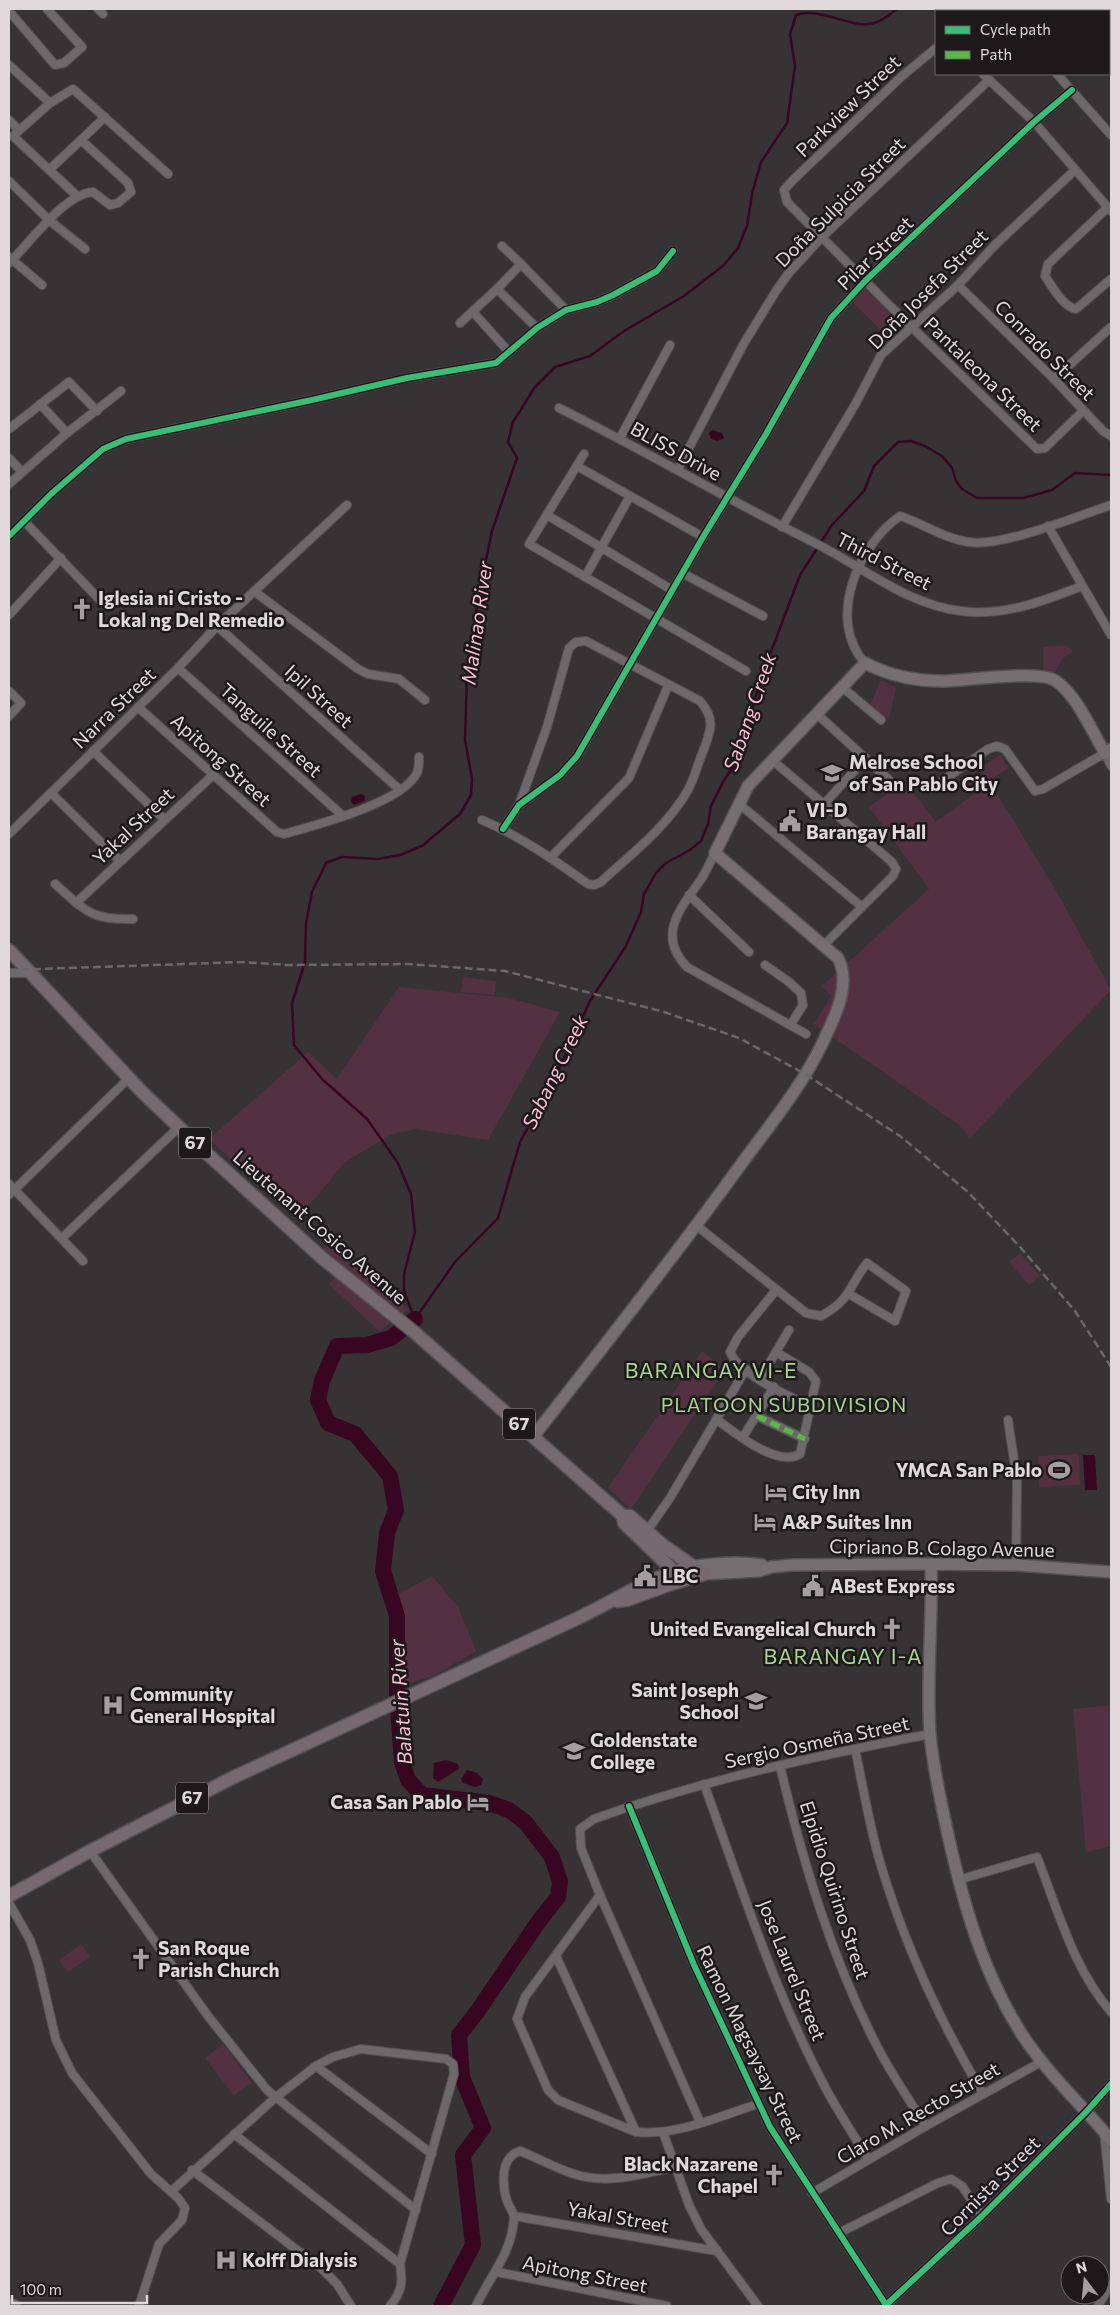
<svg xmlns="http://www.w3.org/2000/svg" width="1120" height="2315" font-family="Commissioner,sans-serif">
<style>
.green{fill:#543141}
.water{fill:#390622}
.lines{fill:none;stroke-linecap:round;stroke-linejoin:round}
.stream{stroke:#390622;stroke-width:2.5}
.river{stroke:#390622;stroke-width:16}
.street-casing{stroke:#555052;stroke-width:10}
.secondary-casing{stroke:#555052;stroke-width:14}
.primary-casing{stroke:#555052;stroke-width:15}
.street{stroke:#6d686a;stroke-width:8}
.secondary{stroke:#776e72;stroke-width:11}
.primary{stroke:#766970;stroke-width:12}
.rail{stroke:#6b6869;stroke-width:2.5;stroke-dasharray:8 4;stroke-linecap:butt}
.quiet{stroke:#58b947;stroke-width:5;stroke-dasharray:10 5;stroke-linecap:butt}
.cycleway-casing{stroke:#1d181a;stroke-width:9}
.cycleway{stroke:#3abd76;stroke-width:6}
.labels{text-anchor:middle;stroke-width:5;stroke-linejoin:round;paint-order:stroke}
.shield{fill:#1d181a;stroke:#a69ea1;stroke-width:1}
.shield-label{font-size:18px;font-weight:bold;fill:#e0d8db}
.street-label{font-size:19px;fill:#e0d8db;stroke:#1d181a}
.poi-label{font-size:19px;font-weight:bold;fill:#e0d8db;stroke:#1d181a;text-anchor:start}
.water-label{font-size:20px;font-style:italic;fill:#f9bfd6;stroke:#1d181a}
.neighbourhood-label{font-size:20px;letter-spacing:1px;fill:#a9d391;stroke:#1d181a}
.quarter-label{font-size:21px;letter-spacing:1px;fill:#a9d391;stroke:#1d181a}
</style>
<rect width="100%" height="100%" fill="#373234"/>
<g class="green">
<polygon points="863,287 898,321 885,334 850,300"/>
<polygon points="1067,645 1073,652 1063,658 1055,672 1043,672 1043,647"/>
<polygon points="881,680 896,687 889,719 868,709"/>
<polygon points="1000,755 1009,768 988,782 980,768"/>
<polygon points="904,781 936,822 990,782 1055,889 1111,990 970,1138 958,1124 814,1024 831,996 822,986 929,889 869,807"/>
<polygon points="463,977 496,981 495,995 461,992"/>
<polygon points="399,987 509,998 560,1012 488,1140 415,1129 390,1135 345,1162 297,1220 209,1139 308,1052 337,1079"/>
<polygon points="331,1245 409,1309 379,1331 329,1284 335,1278 307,1253"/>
<polygon points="1020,1253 1040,1276 1029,1285 1009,1262"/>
<polygon points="702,1351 725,1370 631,1509 608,1488"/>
<polygon points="1079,1454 1080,1485 1039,1487 1038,1456"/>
<polygon points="432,1576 458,1607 476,1651 435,1675 402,1686 396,1595"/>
<polygon points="1111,1705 1111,1846 1086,1852 1073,1709"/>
<polygon points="81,1944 90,1957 68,1972 59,1960"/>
<polygon points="223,2044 252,2082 234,2096 205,2058"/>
</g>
<g class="water">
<polygon points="712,430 722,433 724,438 717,441 711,439 709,433"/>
<polygon points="361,794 365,796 365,801 354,805 351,802 352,797"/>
<polygon points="1083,1455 1095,1455 1097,1490 1085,1490"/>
<polygon points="446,1760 458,1764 459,1769 438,1782 433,1778 434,1763"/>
<polygon points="467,1770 477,1773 483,1779 481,1785 475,1787 463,1783 461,1779"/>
</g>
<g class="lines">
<g class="stream">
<path d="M415,1319L404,1292V1274L415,1232L411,1194L398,1163L367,1119L322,1079L294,1045L292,1003L305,962L306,923L312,892L326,863L342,857L378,859L400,855L422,846L460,814L471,795L472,779L465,740L467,673L479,593L492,531L517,458L508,442L513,422L535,387L555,367L590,356L624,331L684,296L724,265L738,248L747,226L752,194L761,162L787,123L795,66L790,34L796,15C823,6 854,32 877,22C884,20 891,13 897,9"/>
<polyline points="415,1319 455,1262 498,1218 520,1142 553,1082 590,1001 626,946 641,912 644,894 656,873 666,863 690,850 701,841 708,824 711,806 723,782 739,758 760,681 800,575 832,525 864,491 874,466 898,442 911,441 925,446 942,456 952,468 956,481 962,489 977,498 1023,498 1052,490 1075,473 1111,475"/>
</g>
<polyline class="river" points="415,1319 391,1338 367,1345 337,1346 322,1381 318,1400 328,1423 355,1434 390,1476 396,1510 387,1533 383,1571 397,1616 397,1695 402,1762 408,1780 422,1795 489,1803 509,1810 526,1823 552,1857 560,1882 558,1897 539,1921 477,2012 459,2035 462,2077 483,2128 463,2155 473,2245 441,2306"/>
<g class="street-casing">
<g id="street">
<polyline points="98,9 103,14"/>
<polyline points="992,9 995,11"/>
<polyline points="9,11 55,65 64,63 82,47 47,9"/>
<polyline points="1109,17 1111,14"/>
<polyline points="936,48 901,77 793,180 784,190 787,202 887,303 1037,449 1045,448 1083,411"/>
<polyline points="9,65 50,103"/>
<polyline points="983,74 1034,122 1111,211"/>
<polyline points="1057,74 1111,135"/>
<polyline points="9,120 19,130"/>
<polyline points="49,170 81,140"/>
<polyline points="9,181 49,220 85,249"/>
<polyline points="77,196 13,136 50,103 73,89 168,174"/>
<path d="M1108,207L1048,264L1045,276C1052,286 1063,307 1076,309L1111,279"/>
<polyline points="502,246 521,264 497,289 537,328"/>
<polyline points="9,257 42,285"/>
<path d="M9,263C30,243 64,194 93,192L110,205L118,203L131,192L128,183L81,140L105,117"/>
<polyline points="521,264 566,310"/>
<polyline points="958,285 1054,379 1103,431 1111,436"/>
<polyline points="473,312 509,352"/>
<polyline points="460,323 497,289"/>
<polyline points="1054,379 1111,327"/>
<polyline points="40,404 67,433"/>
<path d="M559,408C646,451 730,501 817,544C864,568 908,605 961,611C1002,617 1044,601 1082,586"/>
<polyline points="9,429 69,382 97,411"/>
<polyline points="620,438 670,345"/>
<polyline points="584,454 529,544 746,671"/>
<polyline points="9,458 22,472"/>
<polyline points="577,466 703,537"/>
<polyline points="678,469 743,345 776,291 788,274 822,237 989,80"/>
<polyline points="9,484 67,433 121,391"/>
<polyline points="547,515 672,590"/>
<polyline points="24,521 99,599"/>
<polyline points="1048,526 1111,635"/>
<polyline points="782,527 856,403 881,355 958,285 995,245 1075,170"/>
<polyline points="9,536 51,494 103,449 126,439 312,400 407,378 496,363 537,328 566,310 597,302 613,295 657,271 673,251"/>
<polyline points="682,573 763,616"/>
<polyline points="585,577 630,496"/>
<polyline points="255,592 358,669 368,674 399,679 425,700"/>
<polyline points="9,615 61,558"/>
<polyline points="217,626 400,790"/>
<path d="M865,663C826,620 858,545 900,516C924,524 943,538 968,542C1000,548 1078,516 1111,505"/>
<polyline points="178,668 343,816"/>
<polyline points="842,687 881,720"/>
<polyline points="9,691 21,703 9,716"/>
<path d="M138,707L277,832L284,834C316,825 402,803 417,773C419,769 419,762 419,757"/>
<polyline points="817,714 889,780"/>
<polyline points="93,751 164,819"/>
<polyline points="772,760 892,862 896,869 893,876 824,945"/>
<polyline points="931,789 988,749 997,746 1005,749 1035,791 1043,789 1105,753 1111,766"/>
<polyline points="51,793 119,860"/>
<polyline points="738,803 862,907"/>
<polyline points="824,804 866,758"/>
<path d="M482,820C520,836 554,860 588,884L594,885L601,882C631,854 667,827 688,790C694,779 697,766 702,754C710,733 717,720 700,701L586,641L576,642L569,648L547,727L519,805"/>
<polyline points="503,829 519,805 560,775 577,756 703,537 766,434 831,318 865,281 1034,122 1072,90"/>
<polyline points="9,834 178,668 217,626 347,505"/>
<path d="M715,853C710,862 706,872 700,881C679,910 657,936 687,967L806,1034"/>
<polyline points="551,857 629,778 668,686"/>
<path d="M55,884C86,911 90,920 133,919"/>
<polyline points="689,895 749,952"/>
<polyline points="76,903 213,775"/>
<polyline points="765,965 789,982 801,993 803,1005 791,1024"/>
<polyline points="9,973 29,973"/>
<polyline points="9,1184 83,1261"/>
<polyline points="9,1195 129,1078"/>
<path d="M697,1226L806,1313L821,1316C851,1300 848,1287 867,1263L906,1291L895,1321L849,1294"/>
<polyline points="62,1238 179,1127"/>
<path d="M776,1290L738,1337L730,1352C740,1375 787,1395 809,1406"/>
<polyline points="760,1379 789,1330"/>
<polyline points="757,1416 805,1439"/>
<path d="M716,1419C734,1432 777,1468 800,1454L816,1381L809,1372L776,1352"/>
<polyline points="1008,1420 1017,1480 1016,1565"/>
<polyline points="743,1437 774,1387"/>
<polyline points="647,1531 670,1498 746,1369"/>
<path d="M855,1749C864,1790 870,1832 883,1872C907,1950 941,2023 983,2094"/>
<path d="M780,1766C803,1862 832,1960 878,2048C892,2075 909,2100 926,2126"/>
<path d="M704,1784C741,1886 774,1991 825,2087C838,2112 854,2135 868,2159"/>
<polyline points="629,1806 694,1965 770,2127 886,2305 982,2216 1086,2112 1111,2084"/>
<polyline points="90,1851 208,2016 267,2090 416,2210"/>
<path d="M958,1880L1037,1857C1058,1910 1073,1968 1111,2012"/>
<path d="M600,1895L525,1997L517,2019L548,2090L558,2100L636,2132C677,2136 720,2116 758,2104"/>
<polyline points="9,1903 30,1940 38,1963 56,2040 72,2073 151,2174 178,2198 185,2208 182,2220 159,2244 139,2306"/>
<polyline points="556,1956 636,2132"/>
<polyline points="316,2066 432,2154"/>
<path d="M700,2122L600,1895L581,1848L580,1829L594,1819C703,1780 816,1756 930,1734"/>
<polyline points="663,2132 689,2205 701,2229 758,2306"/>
<polyline points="1104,2132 1111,2199"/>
<path d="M234,2134L400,2264C403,2282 402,2292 390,2306"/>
<polyline points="192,2170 322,2269 337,2284 351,2306"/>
<polyline points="175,2188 275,2098 316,2066 333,2057 361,2049 446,2059 453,2064 454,2074 400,2264"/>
<polyline points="812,2193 926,2126 1041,2062"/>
<polyline points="514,2216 717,2251"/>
<polyline points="839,2233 938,2183 951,2179 962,2186 982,2216"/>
<polyline points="497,2272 667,2306"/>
<path d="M476,2306C490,2276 512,2253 514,2218C514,2212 509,2207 507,2201C502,2184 500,2157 520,2151C538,2158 555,2168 574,2174C607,2185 641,2174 674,2167"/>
<polyline points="1098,2306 1111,2284"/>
</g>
</g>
<g class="secondary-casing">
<g id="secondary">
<path d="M533,1437C604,1346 675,1256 742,1163C770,1125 802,1086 822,1044C834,1019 852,985 838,958L715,853L748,786L865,663C890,676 914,681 942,681C965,681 1040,669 1056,681C1078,697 1091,730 1105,753L1111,749"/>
<path d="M931,1564C933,1620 926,1679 930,1734C933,1768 941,1802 948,1835C964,1906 983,1974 1023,2036C1048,2074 1082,2105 1111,2140"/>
<path d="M691,1567C715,1563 738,1561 762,1565"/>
<polyline points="704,1574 759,1571 771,1567 792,1565 915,1564 1016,1565 1111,1572"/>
</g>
</g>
<g class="primary-casing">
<g id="primary">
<polyline points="9,950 142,1092 203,1150 321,1257 414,1332 623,1516 630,1516 664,1546 704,1574"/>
<polyline points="623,1516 624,1523 678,1575"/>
<polyline points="617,1601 627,1600 668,1585 704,1574"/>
<path d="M9,1896L90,1851L234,1777L574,1620C615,1601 646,1578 691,1567"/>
<polyline points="9,2305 14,2306"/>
</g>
</g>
<use href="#street" class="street"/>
<use href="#secondary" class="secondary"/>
<use href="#primary" class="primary"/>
<polyline class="rail" points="9,970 243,962 287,965 408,964 505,971 664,1012 739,1038 805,1074 900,1136 968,1192 1020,1247 1075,1311 1111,1367"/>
<polyline class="quiet" points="757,1416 805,1439"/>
<g class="cycleway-casing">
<g id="cycleway">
<polyline points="9,536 51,494 103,449 126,439 312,400 407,378 496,363 537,328 566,310 597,302 613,295 657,271 673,251"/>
<polyline points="503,829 519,805 560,775 577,756 703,537 766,434 831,318 865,281 1034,122 1072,90"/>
<polyline points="629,1806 694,1965 770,2127 886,2305 982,2216 1086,2112 1111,2084"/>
</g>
</g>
<use href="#cycleway" class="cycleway"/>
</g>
<defs>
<g id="church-bare" transform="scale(1.725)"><path d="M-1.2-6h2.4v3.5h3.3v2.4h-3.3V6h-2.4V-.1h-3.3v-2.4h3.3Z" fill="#a59ea1" stroke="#1d181a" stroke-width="2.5" paint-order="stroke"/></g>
<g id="school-bare" transform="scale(1.725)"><path d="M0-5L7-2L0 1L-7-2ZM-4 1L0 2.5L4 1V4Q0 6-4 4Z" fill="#a59ea1" stroke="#1d181a" stroke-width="2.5" paint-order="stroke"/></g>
<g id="civic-bare" transform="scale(1.725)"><path d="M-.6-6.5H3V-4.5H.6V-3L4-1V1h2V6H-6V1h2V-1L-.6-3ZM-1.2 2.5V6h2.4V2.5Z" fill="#a59ea1" stroke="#1d181a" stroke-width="2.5" paint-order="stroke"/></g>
<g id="stadium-bare" transform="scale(1.725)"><path d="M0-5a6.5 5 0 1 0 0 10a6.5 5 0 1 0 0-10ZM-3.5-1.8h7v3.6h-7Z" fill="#a59ea1" stroke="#1d181a" stroke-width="2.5" paint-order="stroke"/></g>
<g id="hotel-bare" transform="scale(1.725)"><path d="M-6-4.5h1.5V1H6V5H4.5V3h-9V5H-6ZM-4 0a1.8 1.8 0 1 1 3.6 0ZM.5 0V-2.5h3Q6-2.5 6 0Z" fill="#a59ea1" stroke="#1d181a" stroke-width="2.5" paint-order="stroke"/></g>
<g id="hospital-bare" transform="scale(1.725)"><path d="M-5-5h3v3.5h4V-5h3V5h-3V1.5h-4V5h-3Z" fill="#a59ea1" stroke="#1d181a" stroke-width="2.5" paint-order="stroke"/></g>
<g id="university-bare" transform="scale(1.725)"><path d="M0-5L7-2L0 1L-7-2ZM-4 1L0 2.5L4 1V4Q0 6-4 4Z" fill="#a59ea1" stroke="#1d181a" stroke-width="2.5" paint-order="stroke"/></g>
</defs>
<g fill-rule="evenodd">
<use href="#church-bare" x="82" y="609"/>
<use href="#school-bare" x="832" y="773"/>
<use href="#civic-bare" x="790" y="821"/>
<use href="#stadium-bare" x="1059" y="1470"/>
<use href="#hotel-bare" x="776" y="1492"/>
<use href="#hotel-bare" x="765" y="1522"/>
<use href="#civic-bare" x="645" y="1576"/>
<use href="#civic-bare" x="813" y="1586"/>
<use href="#church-bare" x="892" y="1629"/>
<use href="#school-bare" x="756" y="1701"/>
<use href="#hospital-bare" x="113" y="1705"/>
<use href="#university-bare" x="574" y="1751"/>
<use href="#hotel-bare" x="478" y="1802"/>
<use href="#church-bare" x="141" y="1959"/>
<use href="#church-bare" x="774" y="2175"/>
<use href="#hospital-bare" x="226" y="2260"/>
</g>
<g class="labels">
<g class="shield">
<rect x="179" y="1127.5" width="32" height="31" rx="4"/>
<rect x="503" y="1408.5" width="32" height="31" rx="4"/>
<rect x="176" y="1782.5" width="32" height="31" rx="4"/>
</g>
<g class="shield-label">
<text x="195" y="1149">67</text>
<text x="519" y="1430">67</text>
<text x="192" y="1804">67</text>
</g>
<g class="street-label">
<text transform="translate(848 106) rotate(-44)" y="7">Parkview Street</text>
<text transform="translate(840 202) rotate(-45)" y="7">Doña Sulpicia Street</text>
<text transform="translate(875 253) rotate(-44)" y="7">Pilar Street</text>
<text transform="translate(928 289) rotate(-45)" y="7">Doña Josefa Street</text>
<text transform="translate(1045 350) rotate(45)" y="7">Conrado Street</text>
<text transform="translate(983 374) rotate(44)" y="7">Pantaleona Street</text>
<text transform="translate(676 451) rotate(29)" y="7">BLISS Drive</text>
<text transform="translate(884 561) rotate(27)" y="7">Third Street</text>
<text transform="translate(319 696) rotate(42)" y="7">Ipil Street</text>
<text transform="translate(114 708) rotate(-44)" y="7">Narra Street</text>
<text transform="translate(271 730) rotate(42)" y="7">Tanguile Street</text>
<text transform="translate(221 760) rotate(42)" y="7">Apitong Street</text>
<text transform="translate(133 826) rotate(-43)" y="7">Yakal Street</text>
<text transform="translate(320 1227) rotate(41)" y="7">Lieutenant Cosico Avenue</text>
<text transform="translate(942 1548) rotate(1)" y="7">Cipriano B. Colago Avenue</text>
<text transform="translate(817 1742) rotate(-12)" y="7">Sergio Osmeña Street</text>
<text transform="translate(835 1890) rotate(72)" y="7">Elpidio Quirino Street</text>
<text transform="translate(792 1970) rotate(68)" y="7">Jose Laurel Street</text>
<text transform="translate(750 2044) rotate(64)" y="7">Ramon Magsaysay Street</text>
<text transform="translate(918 2113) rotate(-30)" y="7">Claro M. Recto Street</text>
<text transform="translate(990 2186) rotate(-45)" y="7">Cornista Street</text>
<text transform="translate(618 2217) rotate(10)" y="7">Yakal Street</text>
<text transform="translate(585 2274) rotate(11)" y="7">Apitong Street</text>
</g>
<g class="poi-label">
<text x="98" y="605">Iglesia ni Cristo -<tspan x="98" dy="22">Lokal ng Del Remedio</tspan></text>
<text x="849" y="769">Melrose School<tspan x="849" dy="22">of San Pablo City</tspan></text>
<text x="806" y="817">VI-D<tspan x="806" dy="22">Barangay Hall</tspan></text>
<text x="1042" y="1477" text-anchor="end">YMCA San Pablo</text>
<text x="792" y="1499">City Inn</text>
<text x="782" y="1529">A&amp;P Suites Inn</text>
<text x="662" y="1583">LBC</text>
<text x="830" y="1593">ABest Express</text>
<text x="876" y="1636" text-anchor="end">United Evangelical Church</text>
<text x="739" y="1697" text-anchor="end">Saint Joseph<tspan x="739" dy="22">School</tspan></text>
<text x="130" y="1701">Community<tspan x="130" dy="22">General Hospital</tspan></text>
<text x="590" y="1747">Goldenstate<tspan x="590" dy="22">College</tspan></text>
<text x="462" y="1809" text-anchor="end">Casa San Pablo</text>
<text x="158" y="1955">San Roque<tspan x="158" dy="22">Parish Church</tspan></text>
<text x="758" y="2171" text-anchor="end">Black Nazarene<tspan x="758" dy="22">Chapel</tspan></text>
<text x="242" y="2267">Kolff Dialysis</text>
</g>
<g class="water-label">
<text transform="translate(477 623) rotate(-82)" y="7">Malinao River</text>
<text transform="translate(750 712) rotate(-71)" y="7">Sabang Creek</text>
<text transform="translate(555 1072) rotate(-64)" y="7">Sabang Creek</text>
<text transform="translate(401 1702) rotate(-94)" y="7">Balatuin River</text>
</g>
<g class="neighbourhood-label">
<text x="784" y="1412">PLATOON SUBDIVISION</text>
</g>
<g class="quarter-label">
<text x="711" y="1378">BARANGAY VI-E</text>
<text x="843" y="1664">BARANGAY I-A</text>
</g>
</g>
<rect width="1120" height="2315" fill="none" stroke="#e0d8db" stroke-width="20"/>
<rect x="935" y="10" width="175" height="65" fill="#1d181a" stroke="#6b6567"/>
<rect x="945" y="26" width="25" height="8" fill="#3abd76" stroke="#6b6567"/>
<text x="980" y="35" font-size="15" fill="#e0d8db">Cycle path</text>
<rect x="945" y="51" width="25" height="8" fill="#58b947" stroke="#6b6567"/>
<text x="980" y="60" font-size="15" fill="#e0d8db">Path</text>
<g transform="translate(1085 2280) rotate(344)"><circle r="24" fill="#1d181a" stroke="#6b6567"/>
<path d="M0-4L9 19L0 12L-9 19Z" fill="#a59ea1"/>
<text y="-8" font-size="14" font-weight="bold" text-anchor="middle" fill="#e0d8db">N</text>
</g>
<path d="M12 2295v8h135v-8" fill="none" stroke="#e0d8db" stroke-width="2.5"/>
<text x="20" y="2295" font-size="15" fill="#e0d8db" stroke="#1d181a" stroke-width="4" paint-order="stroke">100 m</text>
</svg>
